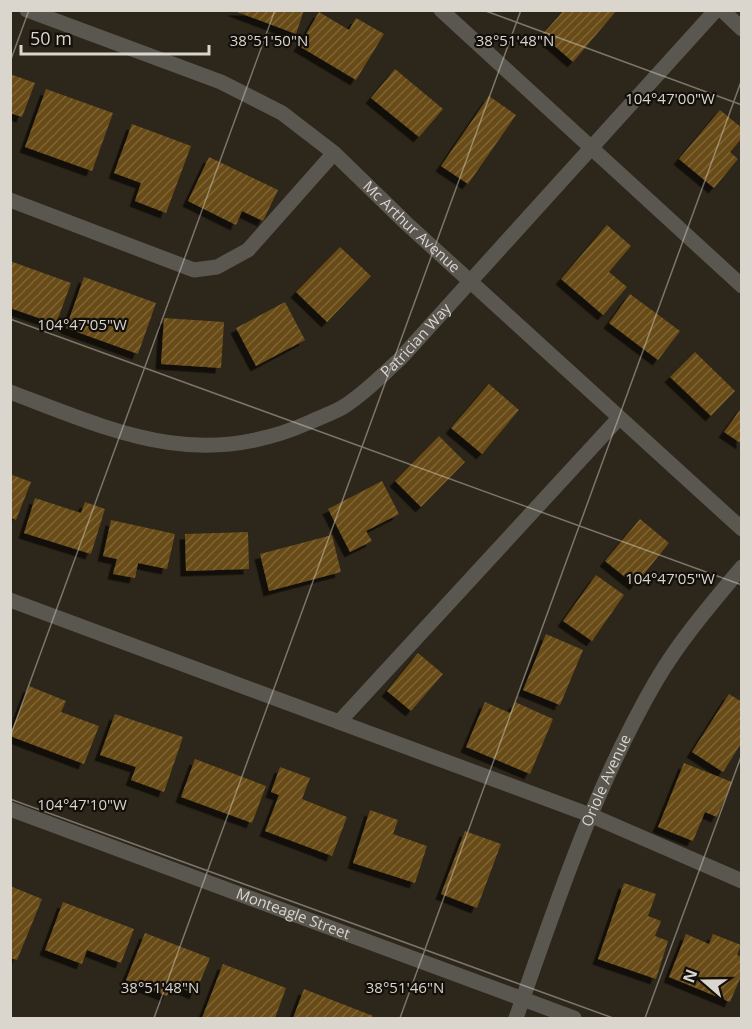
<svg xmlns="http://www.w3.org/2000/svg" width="752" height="1029" font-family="'Open Sans',sans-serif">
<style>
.building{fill:url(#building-hatch);filter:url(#shadow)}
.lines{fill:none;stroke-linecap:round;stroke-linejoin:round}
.lane{stroke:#5a5751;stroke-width:15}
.street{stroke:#5a5751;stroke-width:15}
.ticks{fill:none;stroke:#dad5cd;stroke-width:1.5;stroke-opacity:0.45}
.labels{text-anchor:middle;stroke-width:4.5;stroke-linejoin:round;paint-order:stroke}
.street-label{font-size:15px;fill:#dad5cd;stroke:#130f0a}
.ticks-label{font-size:15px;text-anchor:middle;fill:#dad5cd;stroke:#130f0a;stroke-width:4.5;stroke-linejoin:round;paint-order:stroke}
</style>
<defs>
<pattern id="building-hatch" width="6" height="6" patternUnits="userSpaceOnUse" patternTransform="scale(1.5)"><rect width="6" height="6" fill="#684c17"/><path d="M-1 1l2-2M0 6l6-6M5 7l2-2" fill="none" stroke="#7d6538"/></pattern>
<filter id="shadow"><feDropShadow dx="-5.5" dy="5.5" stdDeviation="0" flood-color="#0009"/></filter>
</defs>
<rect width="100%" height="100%" fill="#2d261a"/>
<g class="building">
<polygon points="232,10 304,10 296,34"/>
<polygon points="564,10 617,10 573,62 542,35"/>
<polygon points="319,12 349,30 356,18 384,34 356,80 299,46"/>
<polygon points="395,69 443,109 419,137 371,98"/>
<polygon points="10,74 35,83 22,117 10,113"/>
<polygon points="46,89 113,113 92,171 25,147"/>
<polygon points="489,96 516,115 468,184 441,166"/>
<polygon points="720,110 742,128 742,138 730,152 738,159 714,188 679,159"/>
<polygon points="132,124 191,146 166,213 135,201 141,183 114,173"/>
<polygon points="209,157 278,190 263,221 242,211 236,225 188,201"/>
<polygon points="607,225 631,246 609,272 627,287 603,315 561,279"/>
<polygon points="340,247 371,276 327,322 296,292"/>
<polygon points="10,261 71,283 56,324 10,308"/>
<polygon points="84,277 156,303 138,354 66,328"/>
<polygon points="630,294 680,331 658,360 609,323"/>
<polygon points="285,302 305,340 256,366 236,328"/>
<polygon points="164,318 224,322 221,368 161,364"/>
<polygon points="695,352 735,391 711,416 670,377"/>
<polygon points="489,384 519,410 482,454 451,428"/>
<polygon points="742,407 742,444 724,432"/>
<polygon points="439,436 465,462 421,507 395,481"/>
<polygon points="10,474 31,482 16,520 10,517"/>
<polygon points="382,481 399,514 366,531 372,541 350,552 328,509"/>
<polygon points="35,498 81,513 85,502 105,509 91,554 24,533"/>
<polygon points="640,519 669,543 635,585 605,561"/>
<polygon points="111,520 175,534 167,569 138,563 135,578 113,574 117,559 103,556"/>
<polygon points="248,532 249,569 186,571 185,534"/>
<polygon points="332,535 341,572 269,591 260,554"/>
<polygon points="596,575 624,595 592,641 563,621"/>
<polygon points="546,634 583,650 560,705 523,690"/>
<polygon points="418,653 443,674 411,711 387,691"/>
<polygon points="29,686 66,701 61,712 99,726 84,764 10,736"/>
<polygon points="729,694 742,702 742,742 723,772 692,752"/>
<polygon points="485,702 510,713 515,702 553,719 530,774 466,747"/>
<polygon points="115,714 183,737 164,792 131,780 136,767 100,755"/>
<polygon points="195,759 266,786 252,823 181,797"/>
<polygon points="684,763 732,782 717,817 705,812 693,841 658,827"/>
<polygon points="280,767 310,778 302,799 347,817 332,856 265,831 279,795 271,792"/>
<polygon points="370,810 398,820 393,834 427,846 415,883 353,863"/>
<polygon points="465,831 501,844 477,908 441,894"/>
<polygon points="624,883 656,894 648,916 661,921 655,936 668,941 656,979 598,959"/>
<polygon points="10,886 42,899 17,960 10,958"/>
<polygon points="63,902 134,929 121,963 87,950 82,964 45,950"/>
<polygon points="145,933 210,958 195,994 172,984 167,996 126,980"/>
<polygon points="686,934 709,944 713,934 741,945 737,955 742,957 742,974 730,1002 669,977"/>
<polygon points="223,964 286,988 275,1018 202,1018"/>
<polygon points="304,989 373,1016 372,1018 293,1018"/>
</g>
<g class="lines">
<g class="lane">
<polyline points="441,10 742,286"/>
<polyline points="10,200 194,270 217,267 248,250 334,153"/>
<polyline points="10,600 590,815 742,881"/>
<polyline points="339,722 619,418"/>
</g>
<g class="street">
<path id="s1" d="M27,10L221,82L282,113L334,153L406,223L742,529"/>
<polyline points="722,10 742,29"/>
<path id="s2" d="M10,392C116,432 199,472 310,422C321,417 333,413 343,407C364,394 382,375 400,359L716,10"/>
<path id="s3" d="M10,809L574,1018"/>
<path id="s4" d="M516,1018C556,904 595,786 656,681C680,640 712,603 742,567"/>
</g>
</g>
<path class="ticks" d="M483,10L742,105M10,62L29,10M10,319L742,585M10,737L275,10M10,799L613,1018M154,1018L521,10M400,1018L742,79M645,1018L742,754"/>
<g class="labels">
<g class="street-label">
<text dy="5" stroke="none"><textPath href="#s1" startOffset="448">Mc Arthur Avenue</textPath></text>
<text dy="5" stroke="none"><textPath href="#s2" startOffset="447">Patrician Way</textPath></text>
<text dy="5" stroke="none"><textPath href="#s4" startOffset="254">Oriole Avenue</textPath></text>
<text dy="5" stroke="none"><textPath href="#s3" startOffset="302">Monteagle Street</textPath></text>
</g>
</g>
<g class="ticks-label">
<text x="269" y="46">38°51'50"N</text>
<text x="515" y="46">38°51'48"N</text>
<text x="670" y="104">104°47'00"W</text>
<text x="82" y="330">104°47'05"W</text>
<text x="670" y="584">104°47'05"W</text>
<text x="82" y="810">104°47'10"W</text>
<text x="160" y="993">38°51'48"N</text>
<text x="405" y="993">38°51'46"N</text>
</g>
<rect width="752" height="1029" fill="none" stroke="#dad5cd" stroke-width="24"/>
<g transform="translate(704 981) rotate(290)" stroke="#130f0a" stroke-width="4.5" paint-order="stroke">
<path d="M0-4.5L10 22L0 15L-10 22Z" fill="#dad5cd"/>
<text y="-9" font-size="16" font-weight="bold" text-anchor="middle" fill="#dad5cd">N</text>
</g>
<path d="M21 45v9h188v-9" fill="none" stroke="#dad5cd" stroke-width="3"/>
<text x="30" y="45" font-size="18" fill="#dad5cd" stroke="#130f0a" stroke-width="4.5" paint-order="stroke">50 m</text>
</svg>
